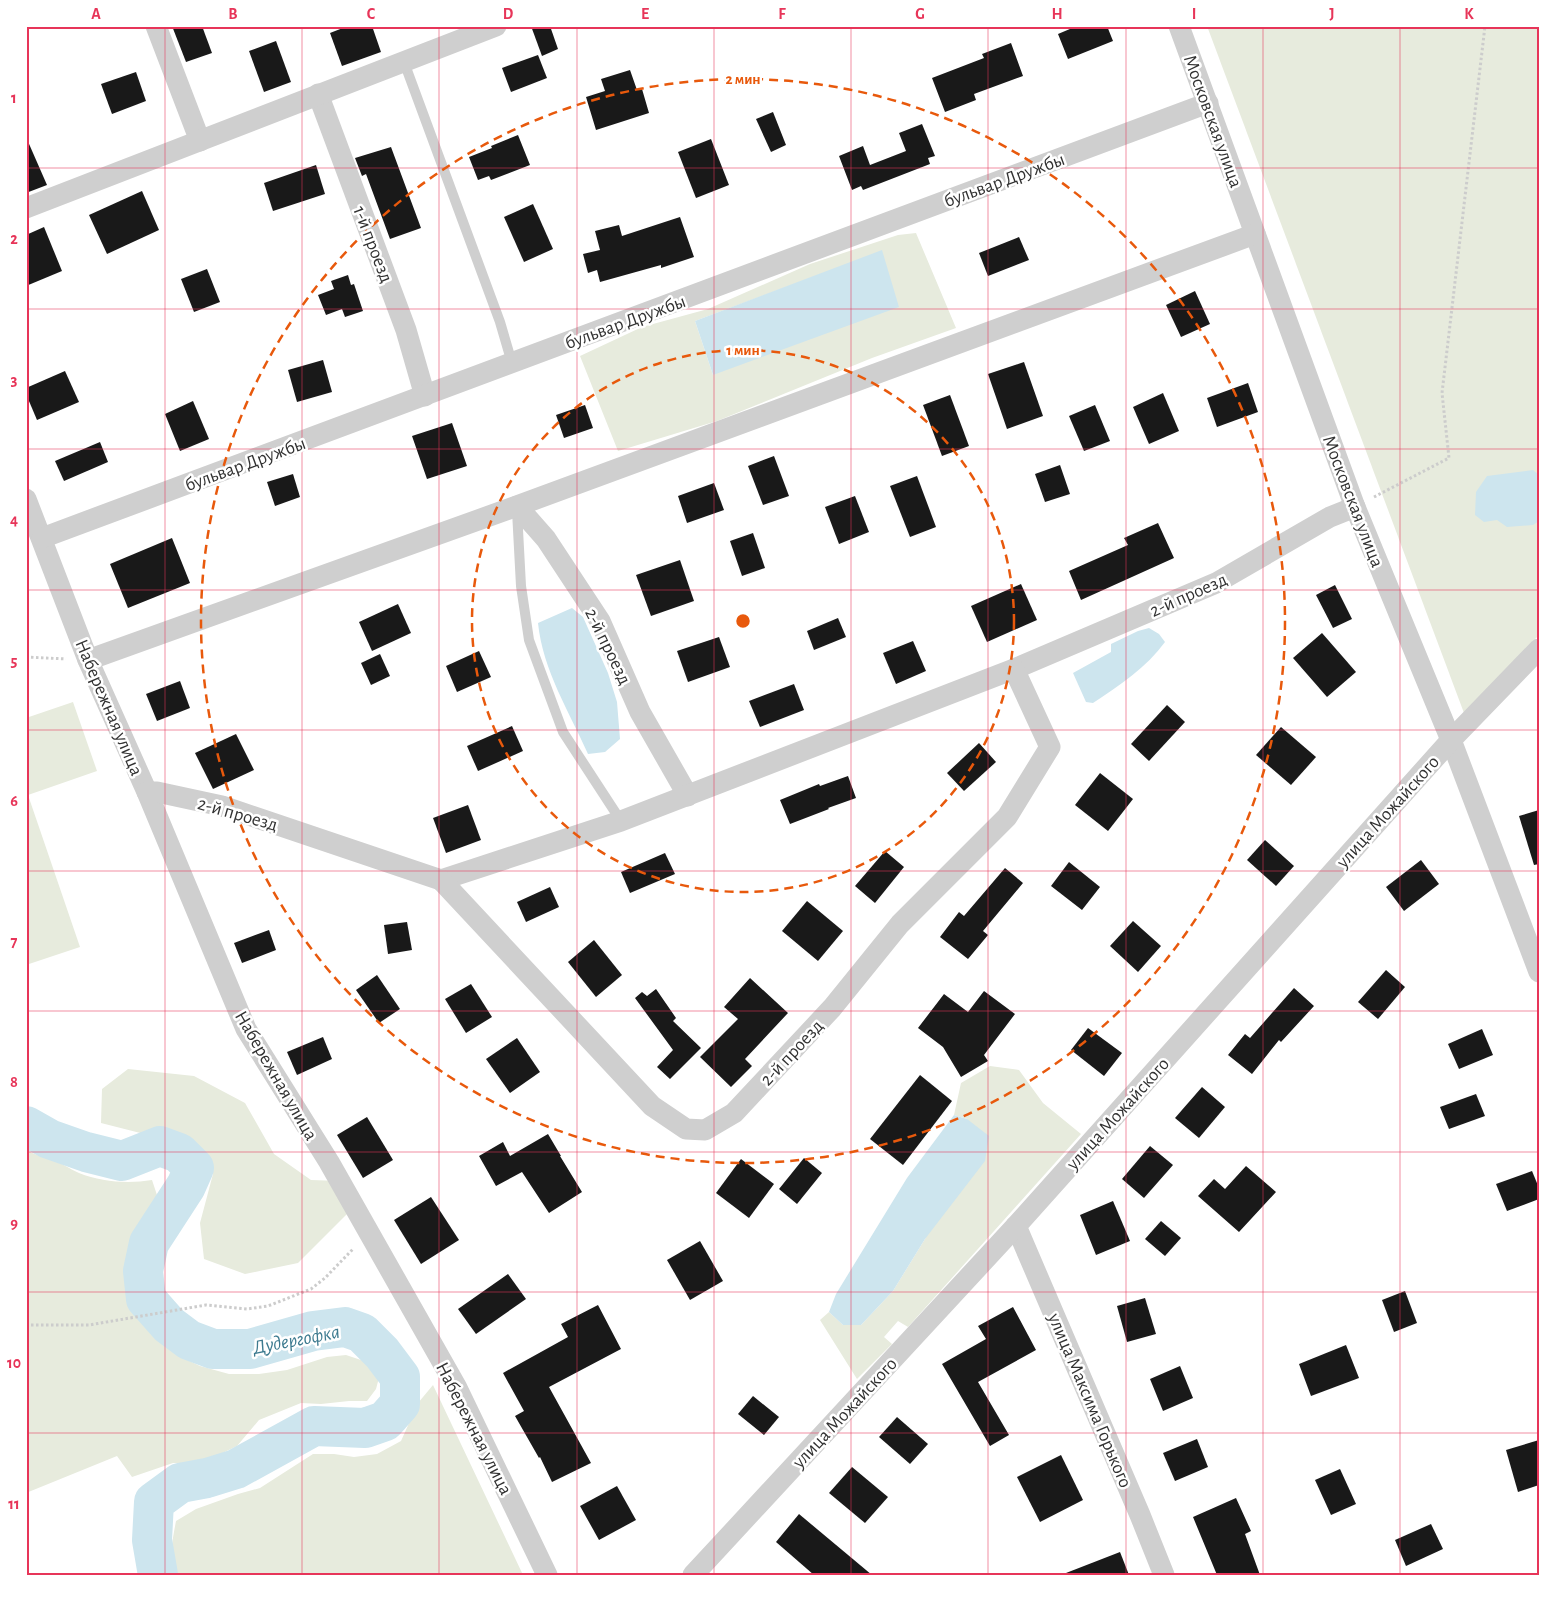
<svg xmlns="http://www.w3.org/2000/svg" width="1565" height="1601" font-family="'Alegreya Sans',sans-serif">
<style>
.green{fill:#e7ebdd;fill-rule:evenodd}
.water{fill:#cde5ee}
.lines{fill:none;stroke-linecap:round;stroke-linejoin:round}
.river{stroke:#cde5ee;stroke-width:40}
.building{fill:#191919}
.path{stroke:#ccc;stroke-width:3;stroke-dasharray:2.5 2.5;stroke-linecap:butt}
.lane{stroke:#cfcfcf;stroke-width:10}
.street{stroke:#cfcfcf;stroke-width:21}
.grid{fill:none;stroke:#e73559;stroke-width:1;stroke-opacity:0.55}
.ring{fill:none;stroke:#e8590c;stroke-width:2.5;stroke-dasharray:9 6}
.labels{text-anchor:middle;stroke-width:5;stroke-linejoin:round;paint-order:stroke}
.street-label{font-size:19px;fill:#323232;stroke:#fff}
.water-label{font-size:20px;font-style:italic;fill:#3c7a8f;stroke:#fff}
.centre{fill:#e8590c;stroke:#fff;stroke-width:2.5}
.ring-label{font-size:15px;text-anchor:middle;font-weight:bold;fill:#e8590c;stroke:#fff;stroke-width:5;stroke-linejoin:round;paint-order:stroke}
.neatline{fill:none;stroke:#e73559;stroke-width:2}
.grid-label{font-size:16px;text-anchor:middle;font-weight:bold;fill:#e73559}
</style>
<rect width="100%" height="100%" fill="#fff"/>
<g class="green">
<polygon points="1207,26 1539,26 1539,635 1464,713"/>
<path d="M916,233L956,328L872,358L717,421L618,451L580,356L642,327L708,309L810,264L898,235ZM882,251L713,375L695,321Z"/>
<polygon points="73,702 97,771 28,795 80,947 26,965 26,718"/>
<polygon points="990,1066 1019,1070 1043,1103 1081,1134 908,1327 898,1321 884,1337 892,1344 857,1379 820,1320 829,1312 843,1325 861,1325 893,1291 925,1239 967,1119 954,1115 961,1083"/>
<polygon points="128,1069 194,1076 245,1103 274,1154 311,1180 340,1181 354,1207 298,1263 245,1274 204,1259 200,1223 213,1174 197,1155 160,1138 101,1123 102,1089"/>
<path d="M26,1149C33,1155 42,1156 51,1159C61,1162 69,1169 79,1173C102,1182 128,1184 152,1180L157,1195L136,1241L129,1285L131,1299L154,1332L179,1356L200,1366L229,1374H259L287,1370L327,1357L346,1355L370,1363L380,1374L376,1389L367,1401H349L321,1404L301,1403L259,1420L237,1446L202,1463H173L132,1477L117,1456L26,1493Z"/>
<path d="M433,1385L523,1575H178C169,1553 172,1543 176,1521L196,1509L238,1494L260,1488L313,1454H334L354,1457L377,1454L401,1441L418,1403Z"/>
</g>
<g class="water">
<polygon points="882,250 899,307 713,375 695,321"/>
<polygon points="1533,470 1539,475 1539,521 1533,525 1507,527 1497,520 1484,522 1475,515 1476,492 1487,476"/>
<path d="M572,608L583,617L608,673L617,702L620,739L605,752L588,754C569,711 543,671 538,623Z"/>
<path d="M1149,628L1159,634L1165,642C1147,667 1119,686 1093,703L1086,702L1073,673L1111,652V644L1138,631Z"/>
<polygon points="954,1115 967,1119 989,1136 985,1161 925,1239 893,1291 861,1325 843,1325 829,1312 836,1294 907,1178"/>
</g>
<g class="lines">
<polyline class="river" points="26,1126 49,1139 86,1152 122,1161 160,1146 179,1153 194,1168 186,1186 149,1243 143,1271 146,1299 169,1325 189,1340 213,1349 250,1349 313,1331 345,1327 362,1333 382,1353 400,1377 400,1404 385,1421 365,1428 314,1426 236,1469 207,1478 180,1483 154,1502 152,1540 158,1575"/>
</g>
<g class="building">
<polygon points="172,26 202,26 212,53 186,62"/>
<polygon points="348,26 372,26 381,52 342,66 330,33"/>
<polygon points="531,26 550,26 558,49 542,56"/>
<polygon points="1077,26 1107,26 1113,41 1068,59 1058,34"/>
<polygon points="276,41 291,82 264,92 249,51"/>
<polygon points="1011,43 1023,76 974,94 976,100 945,112 932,78 984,58 982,54"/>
<polygon points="538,55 547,78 511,92 502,68"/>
<polygon points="630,70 637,90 642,89 649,113 596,130 586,97 605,91 601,79"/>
<polygon points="136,72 146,101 112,114 101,84"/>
<polygon points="773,112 786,145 771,152 756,119"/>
<polygon points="922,124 935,156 928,158 930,164 863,190 861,186 852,190 839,156 863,146 870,165 906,151 899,133"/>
<polygon points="518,135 530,165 491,180 489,176 478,180 469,157 492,148 491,146"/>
<polygon points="26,137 47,185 26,193"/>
<polygon points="711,139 729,185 696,198 678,152"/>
<polygon points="391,147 421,228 390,239 366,174 362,176 355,158"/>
<polygon points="316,165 325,194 273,211 264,183"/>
<polygon points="142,191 159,230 107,254 89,215"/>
<polygon points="533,204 553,249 524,262 504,217"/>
<polygon points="680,217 694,257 661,268 661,265 600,282 597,270 588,273 583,254 600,250 595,231 619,225 622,236"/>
<polygon points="44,227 62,271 26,286 26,235"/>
<polygon points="1019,237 1029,260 988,276 979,253"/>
<polygon points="207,269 220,302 194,312 181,279"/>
<polygon points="348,275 351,285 354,284 363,311 345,317 342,309 326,315 318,295 334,289 331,281"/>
<polygon points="1195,291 1210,324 1181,337 1166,305"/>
<polygon points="323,360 332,392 297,402 288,370"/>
<polygon points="1024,362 1043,416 1007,429 988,374"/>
<polygon points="65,371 79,402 37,420 26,394 26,388"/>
<polygon points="1248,383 1258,412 1217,427 1207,398"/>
<polygon points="1163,393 1179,431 1149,444 1133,407"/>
<polygon points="950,395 969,446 942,456 923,405"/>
<polygon points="193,401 209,439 180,451 165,414"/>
<polygon points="585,405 593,428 564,438 556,415"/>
<polygon points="1095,405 1110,441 1084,451 1069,416"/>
<polygon points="452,423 467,466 427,479 412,436"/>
<polygon points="100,442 108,462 64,481 55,461"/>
<polygon points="774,456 789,496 763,505 748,466"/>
<polygon points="1060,465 1070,494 1045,502 1035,474"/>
<polygon points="293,474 300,497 275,506 267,482"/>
<polygon points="917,476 936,527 910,537 890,486"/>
<polygon points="714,483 724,510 687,523 678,496"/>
<polygon points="855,496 869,532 839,544 825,507"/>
<polygon points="1158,523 1174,558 1081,600 1069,571 1128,545 1124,538"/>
<polygon points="753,533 765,568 742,576 730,541"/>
<polygon points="172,538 190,583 128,608 110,564"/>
<polygon points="680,560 694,601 651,616 636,575"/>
<polygon points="1021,584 1037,620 987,642 971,606"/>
<polygon points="1335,585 1352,619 1333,628 1316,595"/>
<polygon points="398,604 411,633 372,651 359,622"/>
<polygon points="838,618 846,637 814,650 807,631"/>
<polygon points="1322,633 1356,672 1327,697 1293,658"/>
<polygon points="719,637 730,667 688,682 677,651"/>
<polygon points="913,641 926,671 896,684 883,653"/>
<polygon points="479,651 491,677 457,692 446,666"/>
<polygon points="380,654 390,676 371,685 361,663"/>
<polygon points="180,681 190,708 157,721 146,694"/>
<polygon points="794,684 804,710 760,727 749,701"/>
<polygon points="1167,705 1185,722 1149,761 1131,744"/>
<polygon points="512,726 523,751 478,771 467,746"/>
<polygon points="1281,727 1316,757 1291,785 1256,755"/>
<polygon points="236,734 254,770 213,789 195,753"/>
<polygon points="979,743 996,762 964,791 947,773"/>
<polygon points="1100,773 1133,799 1108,831 1075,805"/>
<polygon points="848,776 856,798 828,808 829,809 790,824 780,800 819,784 820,786"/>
<polygon points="468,805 481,840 446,853 433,818"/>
<polygon points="1539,810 1539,864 1534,865 1519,816"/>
<polygon points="1265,840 1294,866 1276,886 1247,860"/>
<polygon points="885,851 904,867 875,903 855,886"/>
<polygon points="665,853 675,874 630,893 621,872"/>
<polygon points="1421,860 1439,884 1404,911 1386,887"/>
<polygon points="1069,862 1100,887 1082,910 1051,886"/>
<polygon points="1005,868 1023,883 983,931 988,935 968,959 940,937 959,912 964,916"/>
<polygon points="550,887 559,907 526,922 517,902"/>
<polygon points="807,901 843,931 818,961 782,931"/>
<polygon points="1133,921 1161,946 1138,972 1110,946"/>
<polygon points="407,922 412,950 388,954 384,925"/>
<polygon points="269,930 276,950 242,963 234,943"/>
<polygon points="594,940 622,975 596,997 568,962"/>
<polygon points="1386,970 1405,987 1378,1019 1358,1002"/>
<polygon points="377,975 400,1009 379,1023 356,990"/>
<polygon points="750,978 788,1013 745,1059 752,1066 731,1087 700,1057 738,1019 724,1007"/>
<polygon points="471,984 492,1017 466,1033 445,999"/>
<polygon points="1294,988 1314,1006 1281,1042 1279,1040 1252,1074 1228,1055 1245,1034 1250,1038"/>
<polygon points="656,989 676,1018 673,1021 701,1048 670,1079 657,1067 673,1050 635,998 642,992 647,996"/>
<polygon points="984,991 1015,1014 984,1055 988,1061 961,1077 943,1047 918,1028 944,994 968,1012"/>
<polygon points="1088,1028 1122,1053 1104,1076 1071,1050"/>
<polygon points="1482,1029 1493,1055 1459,1069 1448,1044"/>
<polygon points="323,1037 332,1059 297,1075 287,1052"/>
<polygon points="517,1038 540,1072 510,1093 486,1059"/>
<polygon points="920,1075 952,1101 903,1165 870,1139"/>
<polygon points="1202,1087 1225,1107 1199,1138 1175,1118"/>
<polygon points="1476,1094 1485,1116 1449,1129 1440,1107"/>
<polygon points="367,1117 393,1160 363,1178 337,1135"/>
<polygon points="548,1134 561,1156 560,1156 582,1192 549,1213 522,1172 496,1186 479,1156 503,1142 510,1156"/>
<polygon points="1150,1146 1173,1165 1144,1198 1122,1179"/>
<polygon points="804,1158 822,1173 797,1204 779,1189"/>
<polygon points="741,1159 774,1184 749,1218 716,1193"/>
<polygon points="1246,1166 1276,1192 1239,1232 1198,1196 1214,1179 1225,1189"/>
<polygon points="1532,1171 1539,1188 1539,1199 1507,1211 1496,1184"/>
<polygon points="431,1197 459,1240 421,1264 394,1220"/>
<polygon points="1113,1201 1130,1241 1096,1255 1080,1215"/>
<polygon points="1161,1221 1181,1238 1165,1256 1145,1239"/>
<polygon points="700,1241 723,1281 690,1300 667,1260"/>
<polygon points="508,1274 526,1299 476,1334 458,1309"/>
<polygon points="1405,1291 1417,1323 1394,1332 1382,1300"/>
<polygon points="1145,1298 1156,1334 1127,1342 1117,1306"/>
<polygon points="598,1305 621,1349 549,1387 591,1463 552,1482 540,1457 539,1458 515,1416 524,1411 503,1373 568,1337 561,1324"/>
<polygon points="1013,1307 1036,1350 978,1382 1009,1435 990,1446 942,1364 986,1339 978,1326"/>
<polygon points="1346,1345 1359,1378 1311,1396 1299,1364"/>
<polygon points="1180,1366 1193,1398 1163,1411 1150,1379"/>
<polygon points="753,1396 779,1417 764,1435 738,1414"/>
<polygon points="897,1417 928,1444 910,1464 879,1437"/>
<polygon points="1197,1439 1208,1467 1175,1481 1163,1453"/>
<polygon points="1539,1440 1539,1485 1518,1492 1506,1450"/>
<polygon points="1061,1455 1083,1500 1040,1522 1017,1477"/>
<polygon points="852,1467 888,1497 865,1523 829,1493"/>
<polygon points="1340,1469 1356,1504 1331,1515 1315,1480"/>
<polygon points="617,1486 636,1520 599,1540 580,1506"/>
<polygon points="1236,1498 1251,1531 1245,1534 1260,1575 1217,1575 1193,1517"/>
<polygon points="799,1514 872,1575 814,1575 776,1542"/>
<polygon points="1431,1524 1443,1549 1406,1566 1395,1540"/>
<polygon points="1120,1552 1129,1575 1067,1575 1066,1573"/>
</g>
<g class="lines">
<g class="path">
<polyline points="1374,497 1449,458 1442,393 1485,26"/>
<polyline points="26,657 66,659"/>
<polyline points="26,1325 89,1325 206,1305 247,1309 268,1306 311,1289 325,1278 353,1249"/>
</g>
<g class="lane">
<polyline points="404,62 500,322 512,363"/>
<polyline points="517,511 521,586 529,640 563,732 621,821"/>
</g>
<g class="street">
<polyline points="156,26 200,141"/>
<polyline points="1179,26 1355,507 1451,740 1539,972"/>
<polyline points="318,94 406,330 425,396"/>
<polyline points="26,208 496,26"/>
<polyline points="26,499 88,660 147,792 246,1029 329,1162 457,1388 547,1575"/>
<polyline points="517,506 546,539 600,621 640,712 688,796"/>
<polyline points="42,538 1208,103"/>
<polyline points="88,660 517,506 1255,234"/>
<polyline points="147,792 157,792 222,806 441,880 621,821 1014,669 1216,583 1330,517 1355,507"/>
<polyline points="441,880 652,1106 686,1129 705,1130 734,1113 832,1008 900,924 1007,817 1050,747 1014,669"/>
<polyline points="1016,1226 1140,1515 1164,1575"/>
<polyline points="693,1575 1016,1226 1451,740 1539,649"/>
</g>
</g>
<path class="grid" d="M165,26V1575M302,26V1575M439,26V1575M577,26V1575M714,26V1575M851,26V1575M988,26V1575M1126,26V1575M1263,26V1575M1400,26V1575M26,168H1539M26,309H1539M26,449H1539M26,590H1539M26,730H1539M26,871H1539M26,1011H1539M26,1152H1539M26,1292H1539M26,1433H1539"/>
<g class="ring">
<circle cx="743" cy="621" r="271"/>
<circle cx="743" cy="621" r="542"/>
</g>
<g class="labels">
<g class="street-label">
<text transform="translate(1214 121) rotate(70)" y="7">Московская улица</text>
<text transform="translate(1004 179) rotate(-20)" y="7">бульвар Дружбы</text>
<text transform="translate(374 244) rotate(69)" y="7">1-й проезд</text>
<text transform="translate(625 321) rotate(-20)" y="7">бульвар Дружбы</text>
<text transform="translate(245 463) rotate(-20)" y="7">бульвар Дружбы</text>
<text transform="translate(1354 501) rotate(69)" y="7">Московская улица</text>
<text transform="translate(1188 594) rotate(-24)" y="7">2-й проезд</text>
<text transform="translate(609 646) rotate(64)" y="7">2-й проезд</text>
<text transform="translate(110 707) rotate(67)" y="7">Набережная улица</text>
<text transform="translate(1387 811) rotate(-48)" y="7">улица Можайского</text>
<text transform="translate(238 813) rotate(16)" y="7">2-й проезд</text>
<text transform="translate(791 1052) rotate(-47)" y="7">2-й проезд</text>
<text transform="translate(277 1075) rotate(60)" y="7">Набережная улица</text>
<text transform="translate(1117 1113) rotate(-48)" y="7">улица Можайского</text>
<text transform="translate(1091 1400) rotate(67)" y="7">улица Максима Горького</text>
<text transform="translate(844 1412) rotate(-47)" y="7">улица Можайского</text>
<text transform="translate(475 1428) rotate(63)" y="7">Набережная улица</text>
</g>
<g class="water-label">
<text transform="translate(296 1339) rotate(-11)" y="7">Дудергофка</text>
</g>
</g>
<circle cx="743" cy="621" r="8" class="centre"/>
<g class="ring-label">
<text x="743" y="84">2 мин</text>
<text x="743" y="355">1 мин</text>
</g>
<rect width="1565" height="1601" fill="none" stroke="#ffffff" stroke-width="55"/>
<rect x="28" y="28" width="1510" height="1546" class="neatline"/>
<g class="grid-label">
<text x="96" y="19">A</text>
<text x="233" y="19">B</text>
<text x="371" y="19">C</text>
<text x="508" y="19">D</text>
<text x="645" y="19">E</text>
<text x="782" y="19">F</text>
<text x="920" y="19">G</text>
<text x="1057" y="19">H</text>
<text x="1194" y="19">I</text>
<text x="1332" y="19">J</text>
<text x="1469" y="19">K</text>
<text x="14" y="103">1</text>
<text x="14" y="244">2</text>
<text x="14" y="385">3</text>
<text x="14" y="525">4</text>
<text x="14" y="666">5</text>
<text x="14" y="806">6</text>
<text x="14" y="947">7</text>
<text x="14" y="1087">8</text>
<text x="14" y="1228">9</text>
<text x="14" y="1368">10</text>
<text x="14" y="1509">11</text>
</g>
</svg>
